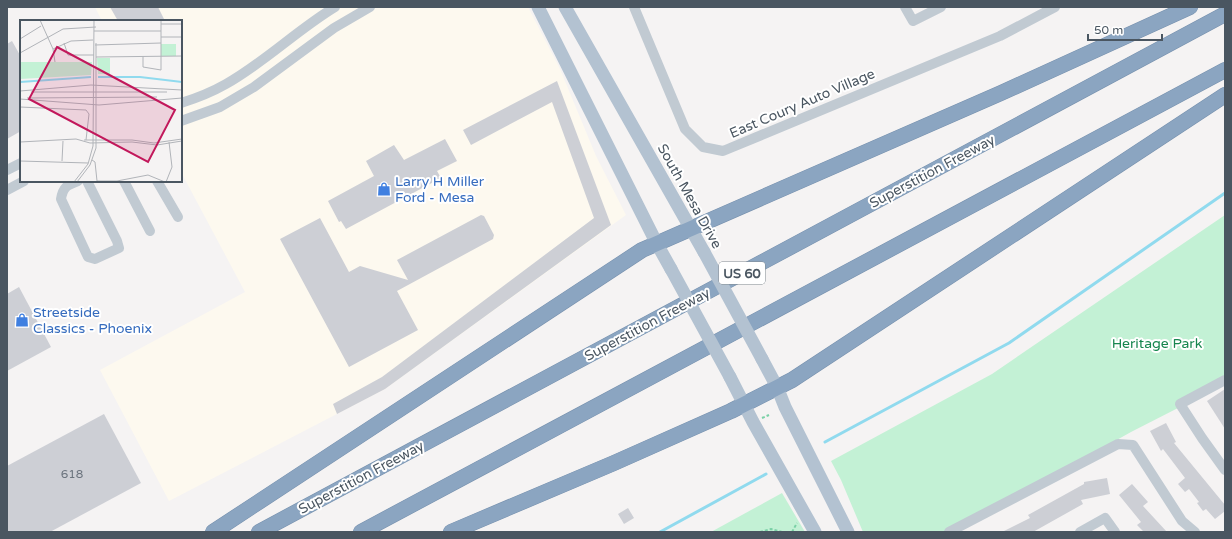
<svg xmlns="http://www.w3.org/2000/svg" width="1232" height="539" font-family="'Varela Round',sans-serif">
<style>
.commercial{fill:#fdf9ef}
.green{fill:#c3f1d5}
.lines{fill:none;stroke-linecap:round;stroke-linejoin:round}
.stream{stroke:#90daee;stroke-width:3}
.building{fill:#cdcfd5}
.highway-casing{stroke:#7690ad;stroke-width:16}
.path{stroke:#7ad0a6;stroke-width:2;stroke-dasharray:3 2;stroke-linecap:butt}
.minor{stroke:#c1cad2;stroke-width:10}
.major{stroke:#b3c2d1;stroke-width:13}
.highway{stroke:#8ba5c1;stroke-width:15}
.major-bridge{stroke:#b3c2d1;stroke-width:13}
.labels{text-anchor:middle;stroke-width:4;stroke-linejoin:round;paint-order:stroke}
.number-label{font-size:12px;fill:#6b747e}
.shield{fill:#fff;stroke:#808990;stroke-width:1}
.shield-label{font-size:13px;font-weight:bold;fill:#4a5661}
.street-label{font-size:14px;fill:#4a5661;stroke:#fff}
.shop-label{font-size:14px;fill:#366cbe;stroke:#fff;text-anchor:start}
.park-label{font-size:14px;fill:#17864f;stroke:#fff}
.inset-river{fill:none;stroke:#90daee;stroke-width:2}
.inset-road{fill:none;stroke:#b1b4b9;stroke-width:1}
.view{fill:#c2185b;fill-opacity:0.15;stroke:#c2185b;stroke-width:2}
.inset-edge{fill:none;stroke:#4a5661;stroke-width:2}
</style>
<rect width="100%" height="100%" fill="#f5f3f3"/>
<polygon class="commercial" points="95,7 528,7 560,69 596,156 626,215 385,389 169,501 100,370 245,292 181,172 181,21 102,21"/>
<g class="green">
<polygon points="1225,215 1225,384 1131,432 952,532 863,532 841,480 831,461 992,374"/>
<polygon points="782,493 805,532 711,532"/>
</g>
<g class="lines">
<g class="stream">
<polyline points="825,442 1009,343 1225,193"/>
<polyline points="660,532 766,474"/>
</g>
</g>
<g class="building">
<polygon points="110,7 158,7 165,21 118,21"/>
<polygon points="12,41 21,57 21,131 7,139 7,44"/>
<polygon points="557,81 611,225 385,389 337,414 333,404 382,377 594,218 552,102 471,145 463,130"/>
<polygon points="445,139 457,161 437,171 441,178 346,229 341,221 339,222 328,201 374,176 366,161 394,145 404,160"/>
<polygon points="481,215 484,216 494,235 493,239 397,291 418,330 349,367 280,239 320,218 349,272 360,266 408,280 397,260"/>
<polygon points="19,287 51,347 7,371 7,294"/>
<polygon points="1225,389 1225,429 1207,401"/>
<polygon points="104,414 141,483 50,532 7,532 7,466"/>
<polygon points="1166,423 1176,442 1174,443 1225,505 1225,511 1215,519 1206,509 1203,511 1197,503 1199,502 1189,489 1185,492 1178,484 1185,478 1163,449 1161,451 1150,431"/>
<polygon points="1107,478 1110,494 1081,500 1083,504 1033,532 1002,532 1030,518 1028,515 1084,484 1084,482"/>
<polygon points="1132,484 1148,502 1143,506 1167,532 1144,532 1137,525 1141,522 1119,495"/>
<polygon points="628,508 634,518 624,524 618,514"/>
</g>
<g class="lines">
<g class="highway-casing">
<g id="highway">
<polyline points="213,532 642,250 1001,93 1190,7"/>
<polyline points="259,532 1225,14"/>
<polyline points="361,532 1225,70"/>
<polyline points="451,532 614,463 731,411 792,380 1225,95"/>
</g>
</g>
<g class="path">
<polyline points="762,418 769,415"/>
<polyline points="760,532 771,529 782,532"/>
<polyline points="792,532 797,523"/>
</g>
<g class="minor">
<polyline points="634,7 685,129 703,147 723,151 1000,36 1055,7"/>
<polyline points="905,7 913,21 941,7"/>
<path d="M181,103C197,98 212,92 226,84C265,62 297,30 335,7"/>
<polyline points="181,121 220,107 254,87 334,28 370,7"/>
<polyline points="7,170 21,163"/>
<path d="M78,181C67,185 63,187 61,199L88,257L95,259L119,248L117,241L87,181"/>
<polyline points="124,181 150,231"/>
<polyline points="157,181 178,217"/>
<polyline points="7,190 24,181"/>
<polyline points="1225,380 1180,404 1202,438 1225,470"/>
<polyline points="949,532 1118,444 1133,445 1182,521 1195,532"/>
<polyline points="1080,532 1105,518 1115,532"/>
</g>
<g class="major">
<polyline points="538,7 657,244 671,269"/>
<polyline points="565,7 704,252"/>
<polyline points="762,359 777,387 785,407 848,532"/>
<polyline points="730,377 753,422 815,532"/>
</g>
<use href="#highway" class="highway"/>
<g class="major-bridge">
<polyline points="704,252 762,359"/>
<polyline points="671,269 730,377"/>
</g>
</g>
<defs>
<g id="shop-bare" transform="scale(1.08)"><path d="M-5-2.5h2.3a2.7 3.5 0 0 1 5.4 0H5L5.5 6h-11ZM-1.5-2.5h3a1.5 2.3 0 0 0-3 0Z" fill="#3f7fe0" stroke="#fff" stroke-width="2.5" paint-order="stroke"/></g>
</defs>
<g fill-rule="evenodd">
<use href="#shop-bare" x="384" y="189"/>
<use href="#shop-bare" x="22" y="320"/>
</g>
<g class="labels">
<g class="number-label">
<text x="72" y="478">618</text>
</g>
<rect class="shield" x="719" y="262" width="46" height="22" rx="3"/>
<g class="shield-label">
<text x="742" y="278">US 60</text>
</g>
<g class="street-label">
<text transform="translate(802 103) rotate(-23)" y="5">East Coury Auto Village</text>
<text transform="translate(932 171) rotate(-28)" y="5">Superstition Freeway</text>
<text transform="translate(690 196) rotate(61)" y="5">South Mesa Drive</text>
<text transform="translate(647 324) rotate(-28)" y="5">Superstition Freeway</text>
<text transform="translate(361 477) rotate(-28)" y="5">Superstition Freeway</text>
</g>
<g class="shop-label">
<text x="395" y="186">Larry H Miller<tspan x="395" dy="16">Ford - Mesa</tspan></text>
<text x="33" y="317">Streetside<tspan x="33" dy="16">Classics - Phoenix</tspan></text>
</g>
<g class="park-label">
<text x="1157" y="348">Heritage Park</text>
</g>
</g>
<g transform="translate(20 20)">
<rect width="162" height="162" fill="#f5f3f3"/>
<path d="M141,24H156V36H141ZM90,38V54H78L77,38ZM0,42H72L71,55L0,59Z" fill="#c3f1d5"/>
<path class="inset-river" d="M78,57H120L162,62M0,62L71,57"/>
<path class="inset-road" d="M20,0L33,29L35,42M141,4H162M74,11H141M141,17H162M0,19L21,6M44,23L48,35H74M75,25L141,23M33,29L51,21L73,20M0,33L43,9L76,7M123,36V47L141,50V0M76,37L162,36M0,71L71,65L162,70M11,72H147M7,78L137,77M0,79L79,85L162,78M0,87L66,90L69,94L66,120M64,120H112L134,123L162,119M0,122L56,119L70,123L112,122L137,125L162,121M72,140L75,142L77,161H97L128,155L145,162M0,141L68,143M42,141L43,121M54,162L68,144L73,126L74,0M57,162L70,145L76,128V23M146,162L152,147L149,122"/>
<path class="view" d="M37,27L155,90L128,142L9,79Z"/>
<rect width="162" height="162" class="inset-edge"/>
</g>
<rect width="1232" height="539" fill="none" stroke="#4a5661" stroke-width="16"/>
<path d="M1088 34v6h74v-6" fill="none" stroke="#4a5661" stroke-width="2"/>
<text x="1094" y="34" font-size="12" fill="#4a5661" stroke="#ffffff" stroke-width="3" paint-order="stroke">50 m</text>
</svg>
